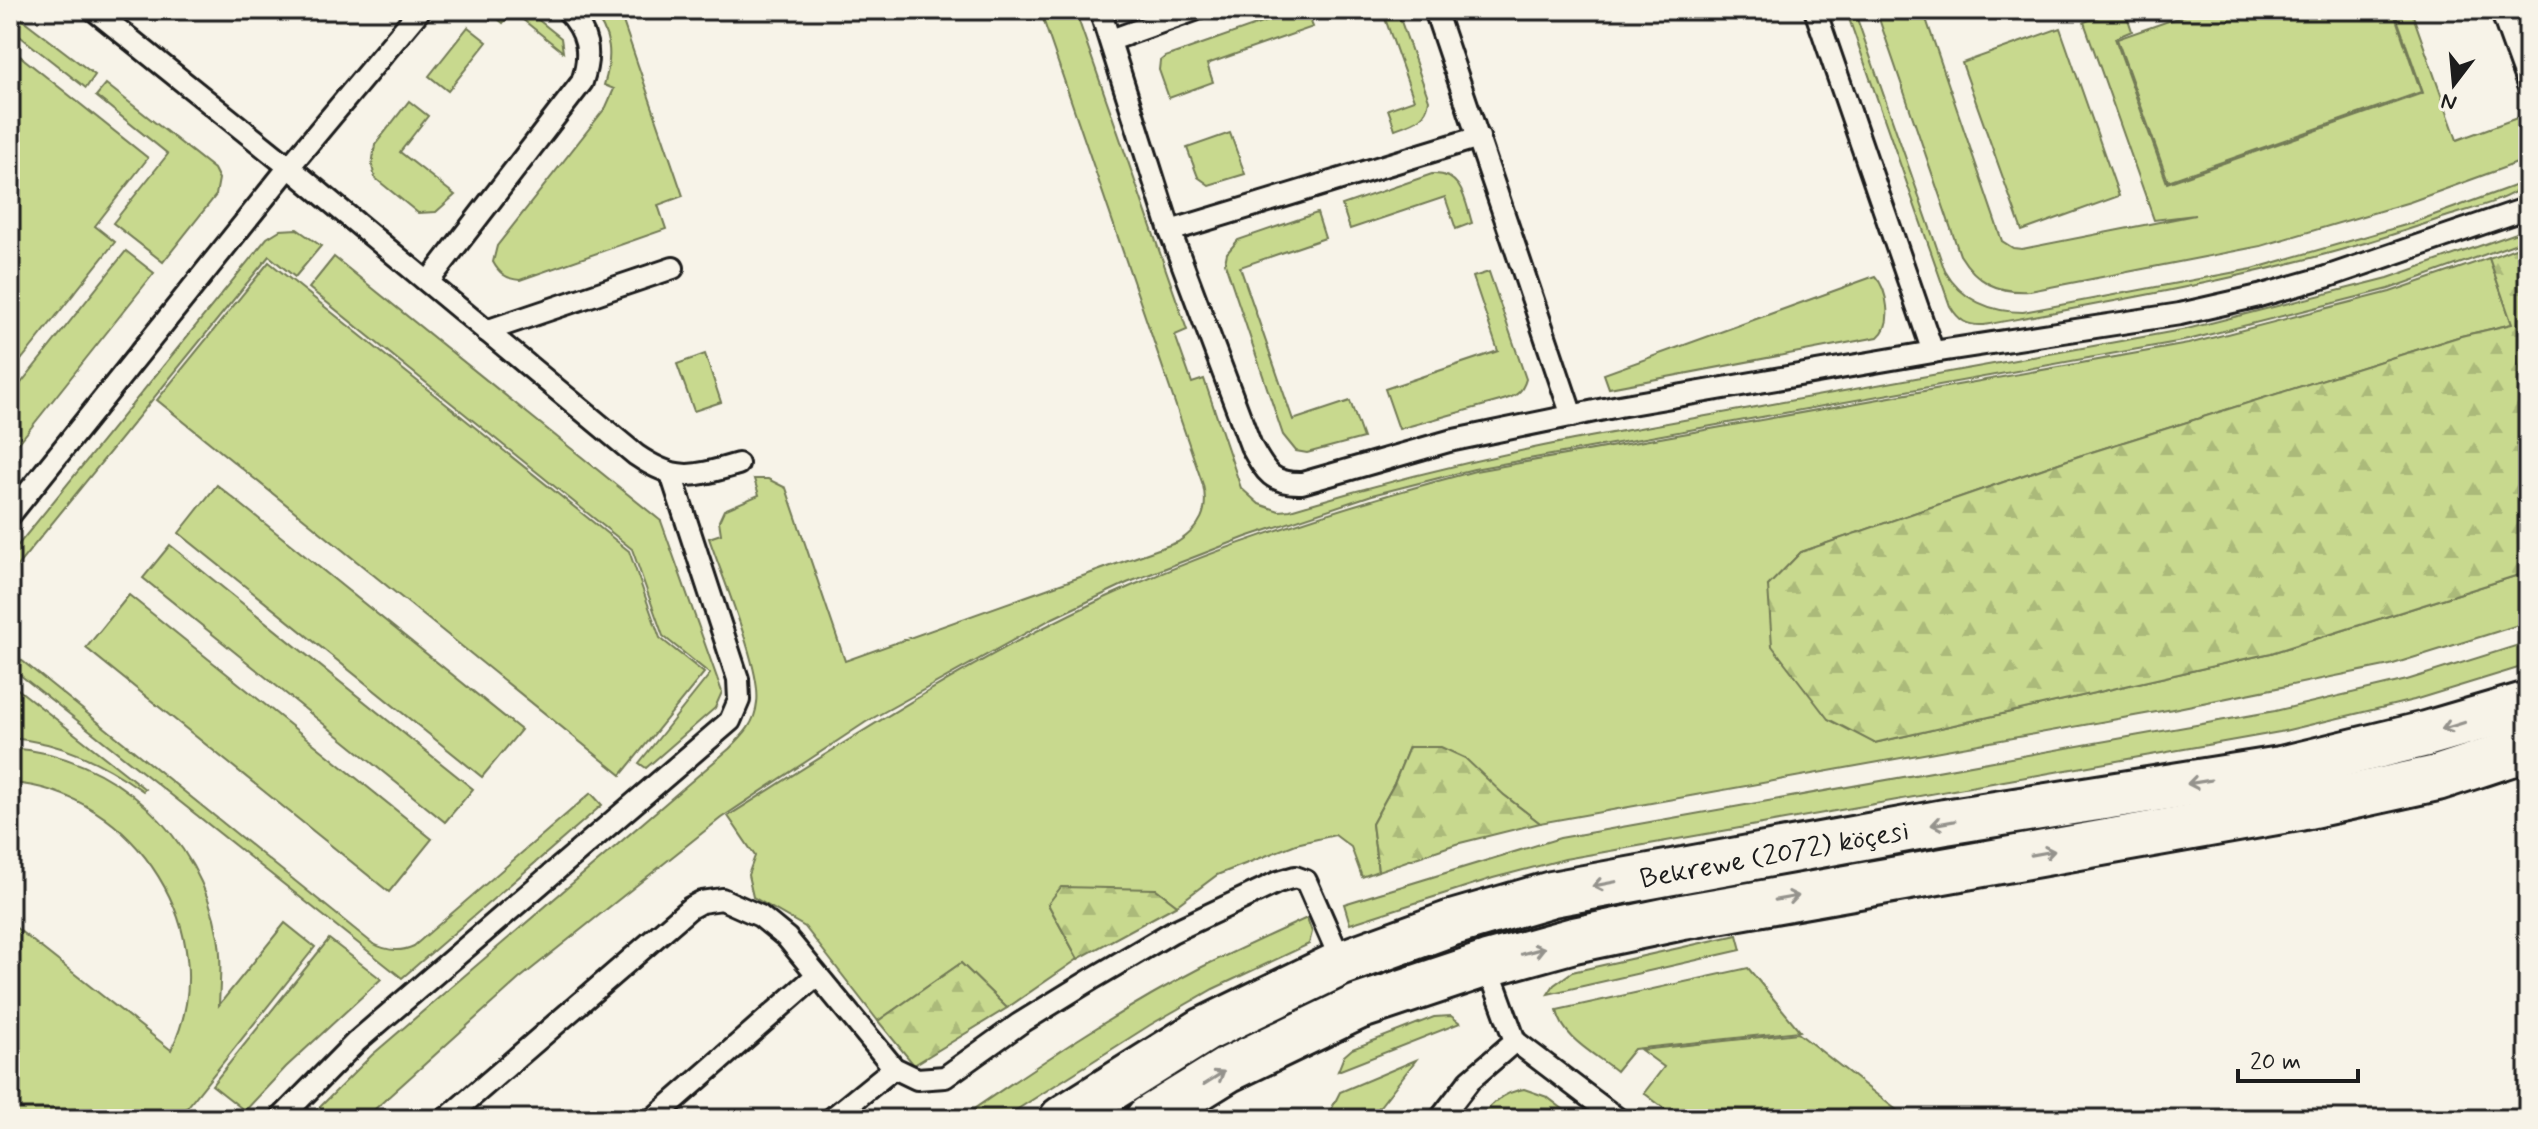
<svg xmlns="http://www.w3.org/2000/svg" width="2538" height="1129" font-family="Mynerve,sans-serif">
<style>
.grass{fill:#c8d98e;stroke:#727a55;stroke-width:2}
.forest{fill:url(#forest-firs);stroke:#727a55;stroke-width:2}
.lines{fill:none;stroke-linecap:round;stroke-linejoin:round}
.lane-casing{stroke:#1c1c1c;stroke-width:26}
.secondary-casing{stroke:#1c1c1c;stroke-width:50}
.lane{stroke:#f7f3e8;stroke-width:20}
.secondary{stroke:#f7f3e8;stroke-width:44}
.oneway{stroke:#94928c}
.labels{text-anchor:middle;stroke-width:6;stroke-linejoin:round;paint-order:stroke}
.street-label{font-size:28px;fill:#1c1c1c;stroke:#f7f3e8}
</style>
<defs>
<pattern id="forest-firs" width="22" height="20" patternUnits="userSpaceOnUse" patternTransform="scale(2)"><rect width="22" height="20" fill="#c8d98e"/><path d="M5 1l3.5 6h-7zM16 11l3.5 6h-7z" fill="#abba7a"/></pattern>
</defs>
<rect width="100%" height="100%" fill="#f7f3e8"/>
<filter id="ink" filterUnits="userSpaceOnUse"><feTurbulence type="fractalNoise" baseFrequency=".0125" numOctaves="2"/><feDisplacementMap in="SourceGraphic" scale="16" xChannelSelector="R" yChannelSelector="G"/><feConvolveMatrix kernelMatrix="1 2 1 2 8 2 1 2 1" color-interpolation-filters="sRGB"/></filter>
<g filter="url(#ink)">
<g class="grass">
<polygon points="10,10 95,75 86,88 17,34 10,41"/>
<polygon points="487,10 526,10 561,38 563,52 512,11 503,23"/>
<path d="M591,10H619L683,196L658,205L666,229L520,280C506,279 499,273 493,262L497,246L606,107L614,89L604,85C613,56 612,34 591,10Z"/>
<path d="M1040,10H1075L1187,330L1175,335L1192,383L1204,379L1241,488L1259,504L1279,511L1290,510C1384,482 1477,459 1573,440L2187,329L2388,278L2528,229V239L2389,289L2188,340L1474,469L1372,495L1246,537L1127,583L1053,618L866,722L721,818L519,979L364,1119H308L372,1055L729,749C743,735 755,724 757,703C762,670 721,574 709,538L721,534L719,521L724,510L759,495L754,479H768L786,488L845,661L1178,542C1201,527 1209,511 1203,485Z"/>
<polygon points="1299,10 1306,10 1313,27 1207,64 1213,82 1169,98 1159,70 1160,61 1165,57"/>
<path d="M1382,10H1397L1429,100C1427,120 1411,123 1395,129L1388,109L1414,100Z"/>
<path d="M1846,10H1854L1945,271C1961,300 1991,312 2023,312L2252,269L2409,224L2525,182L2527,184C2504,202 2469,209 2442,218C2293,271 2139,297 1984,325C1967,326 1959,321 1950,306Z"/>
<path d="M1876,10H1923L2002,241L2013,248L2022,249L2195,215L2154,220L2084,22L2117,10H2125L2132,31L2115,38L2167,183L2423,93L2394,10H2411L2457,140L2528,114V159L2410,202L2261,246L2030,291C1998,293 1977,283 1960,255Z"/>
<polygon points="2200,10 2393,10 2421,92 2168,181 2117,39"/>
<polygon points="468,27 487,42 448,91 429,76"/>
<polygon points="2060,28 2119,196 2022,231 1962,63"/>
<polygon points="20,56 148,158 95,226 115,242 10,374 10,68"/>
<polygon points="106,84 214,169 219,179 216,195 163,262 113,223 168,154 96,96"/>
<polygon points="409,101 428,116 400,152 455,195 436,212 418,213 375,178 372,166 375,145"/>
<polygon points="1230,133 1245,174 1209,185 1198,177 1187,148"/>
<path d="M1432,174C1462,172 1465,200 1472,223L1456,229L1445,197L1350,229L1342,205Z"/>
<polygon points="1317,213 1325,238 1240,267 1293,420 1350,401 1363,438 1307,453 1296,451 1283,435 1225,263 1227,253 1238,240"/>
<polygon points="297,229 321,246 295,277 269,256 10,575 10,555 267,238 280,230"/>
<polygon points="126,251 154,273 10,454 10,397"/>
<polygon points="334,257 661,521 722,692 715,708 646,768 639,763 710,674 663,636 632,549 309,288"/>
<path d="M2489,258L2512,324L2461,336L2079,456L1801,552L1768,586L1874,743L2271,653L2528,572V622L2390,665L2173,709L1540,823L1504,795L1409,747L1394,784L1372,824L1378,871L1362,877L1351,847L1335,835L1296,844L1217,875L1177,905L1156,889L1048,904L1078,959L1007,1008L961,963L878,1021L805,927L753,897L748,875L755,856L728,816C858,734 988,648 1129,587C1241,538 1357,502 1475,471L2188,344L2390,292Z"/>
<polygon points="269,262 629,551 660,638 704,673 621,775 157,400"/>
<path d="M1489,272L1526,379C1522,394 1514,397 1500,401L1399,429L1385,389L1498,351L1473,277Z"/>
<path d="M1875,276C1887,289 1894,324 1878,337L1609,388L1604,374Z"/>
<polygon points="705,354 721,402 694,411 677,364"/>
<polygon points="217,485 521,730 482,777 179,533"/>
<polygon points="170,545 473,789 445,822 143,578"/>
<polygon points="129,595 432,839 389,892 86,648"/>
<polygon points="2528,642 2528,665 2414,700 2280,732 1565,859 1493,878 1350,924 1344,904 1560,838 2275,711 2407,680"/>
<path d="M10,651L372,943C386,951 399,953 414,946L591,793L602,805L402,978L10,667Z"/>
<path d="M10,683L145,789L143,791C102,762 61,742 10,738Z"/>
<path d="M10,748C113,754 201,836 218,937C222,959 220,982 219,1005L285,923L315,947L178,1119H10V923L171,1050C228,936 134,790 10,783Z"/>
<path d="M1307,918L1312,932L1309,944L1213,989L1150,1025L1002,1119H959C1038,1065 1117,1011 1202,967C1237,950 1272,934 1307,918Z"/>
<polygon points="1737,935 1741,950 1548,994 1554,985 1572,972"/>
<polygon points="329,939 381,979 286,1067 245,1111 212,1085"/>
<path d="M1748,968L1800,1031L1634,1049L1616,1071C1595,1054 1562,1038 1557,1010Z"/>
<polygon points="1451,1016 1460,1023 1338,1071 1344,1056 1352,1049 1434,1017"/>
<polygon points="1798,1033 1908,1119 1678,1119 1644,1093 1664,1067 1641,1050"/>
<polygon points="1416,1060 1370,1119 1319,1119 1332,1108 1340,1092"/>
<path d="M1524,1089L1547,1097L1576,1119H1479C1491,1104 1504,1092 1524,1089Z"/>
</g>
<g class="forest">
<polygon points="2528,243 2528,572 2271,653 1874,743 1828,719 1772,646 1768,586 1801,552 2079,456 2461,336 2512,324 2489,258"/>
<polygon points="1409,747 1441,747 1465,758 1504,795 1540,823 1456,844 1378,871 1372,824 1394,784"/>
<polygon points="1061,887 1156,889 1177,905 1078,959 1048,904"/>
<polygon points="961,963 1007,1008 914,1065 878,1021"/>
</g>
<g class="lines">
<g class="lane-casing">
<g id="lane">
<path d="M94,10L289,167L636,455C677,483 693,477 738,464"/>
<path d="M1100,10L1170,231L1251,446C1265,471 1271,484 1302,483L1449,441L1619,406L1933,352L2180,314L2259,296L2326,277L2528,208"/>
<polyline points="1435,10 1572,416"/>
<polyline points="1815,10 1933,352"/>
<polyline points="2501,10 2528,85"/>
<polyline points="1111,40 1195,10"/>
<polyline points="1170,231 1479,137"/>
<path d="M428,282L582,82C592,53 588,32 567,10"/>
<polyline points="486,331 673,268"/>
<polyline points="10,515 289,167 420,10"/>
<polyline points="1515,1041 1618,1119"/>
<polyline points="280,1119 356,1042 730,721 739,700 738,679 671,474"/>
<polyline points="446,1119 690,908 701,902 722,899 760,916 787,938 894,1068 917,1079 945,1077 1019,1024 1092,979 1172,932 1278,882 1295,877 1306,881 1342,963"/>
<polyline points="653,1119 817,975"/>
<polyline points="831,1119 894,1068"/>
<polyline points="1440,1119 1470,1080 1515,1041 1487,964"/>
</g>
</g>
<g class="secondary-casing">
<g id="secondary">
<path id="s1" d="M1062,1119L1204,1030L1342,963L1452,923L1552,894L1945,822L2281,769L2426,734L2528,704"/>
<polyline points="1148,1119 1227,1070 1358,1007 1487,964 1574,940 1683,917 2299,808 2437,778 2528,748"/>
</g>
</g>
<use href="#lane" class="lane"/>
<use href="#secondary" class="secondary"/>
</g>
<defs><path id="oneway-shaft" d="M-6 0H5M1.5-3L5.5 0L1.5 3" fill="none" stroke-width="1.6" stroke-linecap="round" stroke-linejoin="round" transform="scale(2)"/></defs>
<g class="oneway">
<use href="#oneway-shaft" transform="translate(2453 726) rotate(163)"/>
<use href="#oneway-shaft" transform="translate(2199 782) rotate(171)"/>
<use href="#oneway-shaft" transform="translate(1943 823) rotate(170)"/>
<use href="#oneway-shaft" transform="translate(2043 853) rotate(-10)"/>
<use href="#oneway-shaft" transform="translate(1604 884) rotate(169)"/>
<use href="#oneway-shaft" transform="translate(1787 898) rotate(-10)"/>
<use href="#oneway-shaft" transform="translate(1533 951) rotate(-15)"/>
<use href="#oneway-shaft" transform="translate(1214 1078) rotate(-32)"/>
</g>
</g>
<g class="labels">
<g class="street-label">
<text dy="10" stroke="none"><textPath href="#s1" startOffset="768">Bekrewe (2072) köçesi</textPath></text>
</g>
</g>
<rect width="2538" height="1129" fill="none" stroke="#f7f3e8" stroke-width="40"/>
<rect x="20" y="20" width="2498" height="1089" fill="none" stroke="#1c1c1c" stroke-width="3" filter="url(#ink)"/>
<g transform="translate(2454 84) rotate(196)" stroke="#f7f3e8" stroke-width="6" paint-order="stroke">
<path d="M0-6L14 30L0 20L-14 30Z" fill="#1c1c1c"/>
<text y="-12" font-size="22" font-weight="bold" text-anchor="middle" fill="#1c1c1c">N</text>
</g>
<path d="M2238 1069v12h120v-12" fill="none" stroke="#1c1c1c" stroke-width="4"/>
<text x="2250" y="1069" font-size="24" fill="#1c1c1c" stroke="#f7f3e8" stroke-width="6" paint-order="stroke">20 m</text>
</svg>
